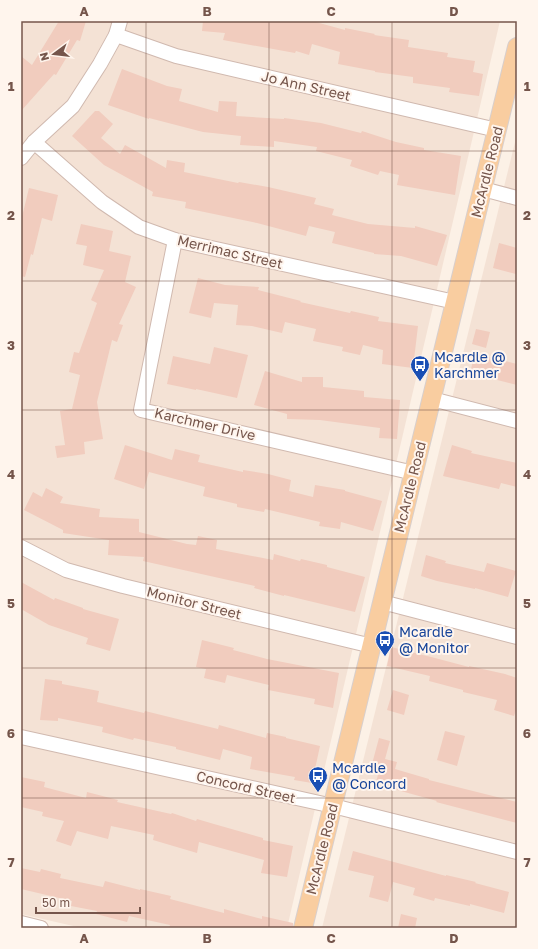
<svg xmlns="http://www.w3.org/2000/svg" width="538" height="949" font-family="'Golos Text',sans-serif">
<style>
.residential{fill:#f4e2d5}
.building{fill:#f1ccbe}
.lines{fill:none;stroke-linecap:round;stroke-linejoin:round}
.minor-casing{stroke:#d0b9af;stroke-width:16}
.major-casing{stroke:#d8cfcd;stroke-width:20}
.minor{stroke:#fff;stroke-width:14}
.major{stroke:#f9cda0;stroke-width:18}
.grid{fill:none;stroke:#75554b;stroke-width:1;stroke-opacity:0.55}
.labels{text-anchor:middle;stroke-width:4;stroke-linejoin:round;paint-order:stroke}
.street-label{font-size:14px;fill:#75554b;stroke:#fff5ed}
.transit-label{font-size:14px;fill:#164399;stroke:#fff5ed;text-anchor:start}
.neatline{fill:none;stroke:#75554b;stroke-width:1.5}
.grid-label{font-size:13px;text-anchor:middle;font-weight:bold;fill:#75554b}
</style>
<rect width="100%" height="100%" fill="#fcf1e6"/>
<g class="residential">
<polygon points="21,21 500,21 287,928 82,928 21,914"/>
<polygon points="517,134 517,928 322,928"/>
</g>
<g class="building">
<polygon points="59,21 86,21 80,41 77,40 56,75 54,74 21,111 21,56 32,65"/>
<polygon points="203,21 312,21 345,30 345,28 375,34 374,35 409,40 408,47 448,53 447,57 475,61 473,72 483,74 479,96 449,92 450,88 413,83 413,77 375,72 375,71 338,64 340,52 312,44 309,55 296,51 295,53 223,40 225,33 202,31"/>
<polygon points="122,69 167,86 182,89 179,101 218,112 219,101 237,102 236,116 284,119 284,118 321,123 361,133 362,131 396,142 424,148 424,150 461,156 455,195 397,185 399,175 380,171 378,175 350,166 352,160 316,151 317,147 274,141 274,147 240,145 241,136 203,132 149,118 149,119 108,105"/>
<polygon points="95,111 99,111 113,124 101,138 120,154 125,145 166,168 167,160 185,163 184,172 238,183 239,182 268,187 316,198 314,204 334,209 332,215 368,224 415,228 415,226 447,235 437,266 401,256 374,254 374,253 332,243 335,232 309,226 306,236 257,223 185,208 186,202 152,196 153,192 104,165 72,136"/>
<polygon points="29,188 58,195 52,221 42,218 33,255 31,254 25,277 21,276 21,221"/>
<polygon points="81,224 113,231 109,251 131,256 125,282 136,287 119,324 123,325 117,342 112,340 97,402 103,439 84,442 85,454 57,458 55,446 65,445 60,411 72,409 80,375 69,372 74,352 79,353 97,303 91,300 104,270 83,265 87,246 76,244"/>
<polygon points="499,243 517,248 517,268 516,274 493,268"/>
<polygon points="198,278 225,285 259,287 258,290 301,301 300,302 350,313 351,311 379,317 378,321 418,326 413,368 382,364 383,350 363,345 360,355 342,351 343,347 313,341 316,329 285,322 282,333 252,326 236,325 238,305 214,303 211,318 189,313"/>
<polygon points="476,329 490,332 486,348 472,344"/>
<polygon points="214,347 248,355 237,398 196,389 196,390 167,384 173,356 210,364"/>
<polygon points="475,353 517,364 517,385 470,373"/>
<polygon points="265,371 302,382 302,377 323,377 323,387 364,391 364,397 400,400 397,439 379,438 380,428 320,420 287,419 287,414 254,405"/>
<polygon points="125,445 172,460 175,449 200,455 198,462 243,472 243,470 268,474 291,480 289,491 313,497 315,485 345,490 345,491 382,501 373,531 341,522 340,529 319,526 320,522 265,509 264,512 237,507 237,504 203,496 205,487 149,472 144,489 114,479"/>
<polygon points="452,445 472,451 471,453 517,463 517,487 501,483 499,489 443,476"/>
<polygon points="46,488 63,497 60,503 100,509 99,517 139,519 139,532 187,544 196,545 198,536 217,540 216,549 273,560 274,554 300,561 301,559 327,565 327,567 365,577 355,612 284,595 284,596 254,588 255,586 143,561 144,557 108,555 109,540 63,533 63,530 24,510 33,492 42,497"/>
<polygon points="426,555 446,561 445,563 484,572 487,563 516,571 508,597 475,588 475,589 437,581 421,576"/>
<polygon points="21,582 54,600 55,598 83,608 83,609 119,619 110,651 86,644 88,638 49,625 21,609"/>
<polygon points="202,640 234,648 233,650 267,659 339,673 333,708 314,704 315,699 268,690 269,685 227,675 225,683 204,678 206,669 196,667"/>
<polygon points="391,647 435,658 469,667 469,666 505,674 517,678 517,707 514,716 494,710 497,700 463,692 463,690 429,681 430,676 387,666"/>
<polygon points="45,679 62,681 62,684 99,691 97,702 144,713 145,711 218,729 219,725 266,738 267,733 286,737 286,738 320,746 312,783 294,780 295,777 250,769 252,757 223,749 220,760 176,749 176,747 134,738 133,740 102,732 103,727 58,718 58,721 40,720"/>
<polygon points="393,690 409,695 404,715 387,710"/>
<polygon points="445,731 465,736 457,766 437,760"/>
<polygon points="379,738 390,741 385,759 397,762 395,769 429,779 429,780 517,802 517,823 436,802 437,801 390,788 389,790 375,786 380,767 372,764"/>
<polygon points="21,777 45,782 44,787 86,798 87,792 118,800 117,802 171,814 172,813 196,821 197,819 214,824 263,838 263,840 293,846 287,877 261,873 264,860 199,842 197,853 153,840 154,835 111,826 108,839 77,831 71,846 56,841 64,821 42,816 43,812 21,807"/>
<polygon points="353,851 446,876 446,875 476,882 475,883 509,892 504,913 470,904 470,906 435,898 434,901 413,895 415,888 393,882 388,902 369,897 374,876 348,870"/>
<polygon points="21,868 40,872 41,869 61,874 60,878 103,887 105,881 140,890 140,889 171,896 170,899 224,913 224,909 262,919 262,916 293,923 293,928 169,928 170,925 129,916 127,922 96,914 97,911 71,906 72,901 21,889"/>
<polygon points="401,914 417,918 415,928 398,928"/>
</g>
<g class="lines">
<g class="minor-casing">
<g id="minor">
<polyline points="116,35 176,56 497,130"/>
<polyline points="34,142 102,202 139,227 175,240 455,302"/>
<polyline points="21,158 34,142 73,106 100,64 116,35 120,21"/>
<polyline points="483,189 517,198"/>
<polyline points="175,240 141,410 414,473"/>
<polyline points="432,399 517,421"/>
<polyline points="21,547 66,570 123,586 372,646"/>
<polyline points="382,602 517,637"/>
<polyline points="21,737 333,806 517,852"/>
<polyline points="21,923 41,928"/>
</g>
</g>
<g class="major-casing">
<polyline id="major" points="303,928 517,47"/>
</g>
<use href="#minor" class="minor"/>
<use href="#major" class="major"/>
</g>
<path class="grid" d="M146,21V928M269,21V928M392,21V928M21,151H517M21,281H517M21,410H517M21,539H517M21,668H517M21,798H517"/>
<defs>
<g id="bus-pin" transform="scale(1)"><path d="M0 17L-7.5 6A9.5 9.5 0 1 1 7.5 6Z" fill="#1a4fb4" stroke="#fff5ed"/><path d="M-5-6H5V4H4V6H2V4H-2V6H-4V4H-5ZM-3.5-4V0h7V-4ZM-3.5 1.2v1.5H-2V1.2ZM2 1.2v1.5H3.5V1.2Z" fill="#fff"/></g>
</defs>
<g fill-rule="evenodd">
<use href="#bus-pin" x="420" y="365"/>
<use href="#bus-pin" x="385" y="640"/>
<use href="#bus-pin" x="318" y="776"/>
</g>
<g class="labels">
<g class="street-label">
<text transform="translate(306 86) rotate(13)" y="5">Jo Ann Street</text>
<text transform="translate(487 172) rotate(-76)" y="5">McArdle Road</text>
<text transform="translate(230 252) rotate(13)" y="5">Merrimac Street</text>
<text transform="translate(205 424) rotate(13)" y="5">Karchmer Drive</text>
<text transform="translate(410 487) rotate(-76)" y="5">McArdle Road</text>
<text transform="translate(194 603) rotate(14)" y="5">Monitor Street</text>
<text transform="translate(246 787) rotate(13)" y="5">Concord Street</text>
<text transform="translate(322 849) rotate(-76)" y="5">McArdle Road</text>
</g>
<g class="transit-label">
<text x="434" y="362">Mcardle @<tspan x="434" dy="16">Karchmer</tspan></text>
<text x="399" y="637">Mcardle<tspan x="399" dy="16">@ Monitor</tspan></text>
<text x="332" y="773">Mcardle<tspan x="332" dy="16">@ Concord</tspan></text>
</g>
</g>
<rect width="538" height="949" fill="none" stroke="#fff5ed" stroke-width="44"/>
<g transform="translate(54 54) rotate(255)" stroke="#fff5ed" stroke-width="3" paint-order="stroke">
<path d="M0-3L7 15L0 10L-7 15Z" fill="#75554b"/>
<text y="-6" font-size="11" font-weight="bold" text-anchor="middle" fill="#75554b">N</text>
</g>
<path d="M36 907v6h104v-6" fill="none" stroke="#75554b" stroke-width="2"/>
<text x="42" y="907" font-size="12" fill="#75554b" stroke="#fff5ed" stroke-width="3" paint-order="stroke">50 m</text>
<rect x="22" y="22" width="494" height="905" class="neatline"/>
<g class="grid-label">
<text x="84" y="16">A</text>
<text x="207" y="16">B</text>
<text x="331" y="16">C</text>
<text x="454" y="16">D</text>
<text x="11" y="91">1</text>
<text x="527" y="91">1</text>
<text x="11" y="220">2</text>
<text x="527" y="220">2</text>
<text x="11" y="350">3</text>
<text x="527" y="350">3</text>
<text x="11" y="479">4</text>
<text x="527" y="479">4</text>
<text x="11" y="608">5</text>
<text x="527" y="608">5</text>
<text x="11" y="738">6</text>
<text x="527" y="738">6</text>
<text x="11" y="867">7</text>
<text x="527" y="867">7</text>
<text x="84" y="943">A</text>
<text x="207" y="943">B</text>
<text x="331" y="943">C</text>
<text x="454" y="943">D</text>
</g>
</svg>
